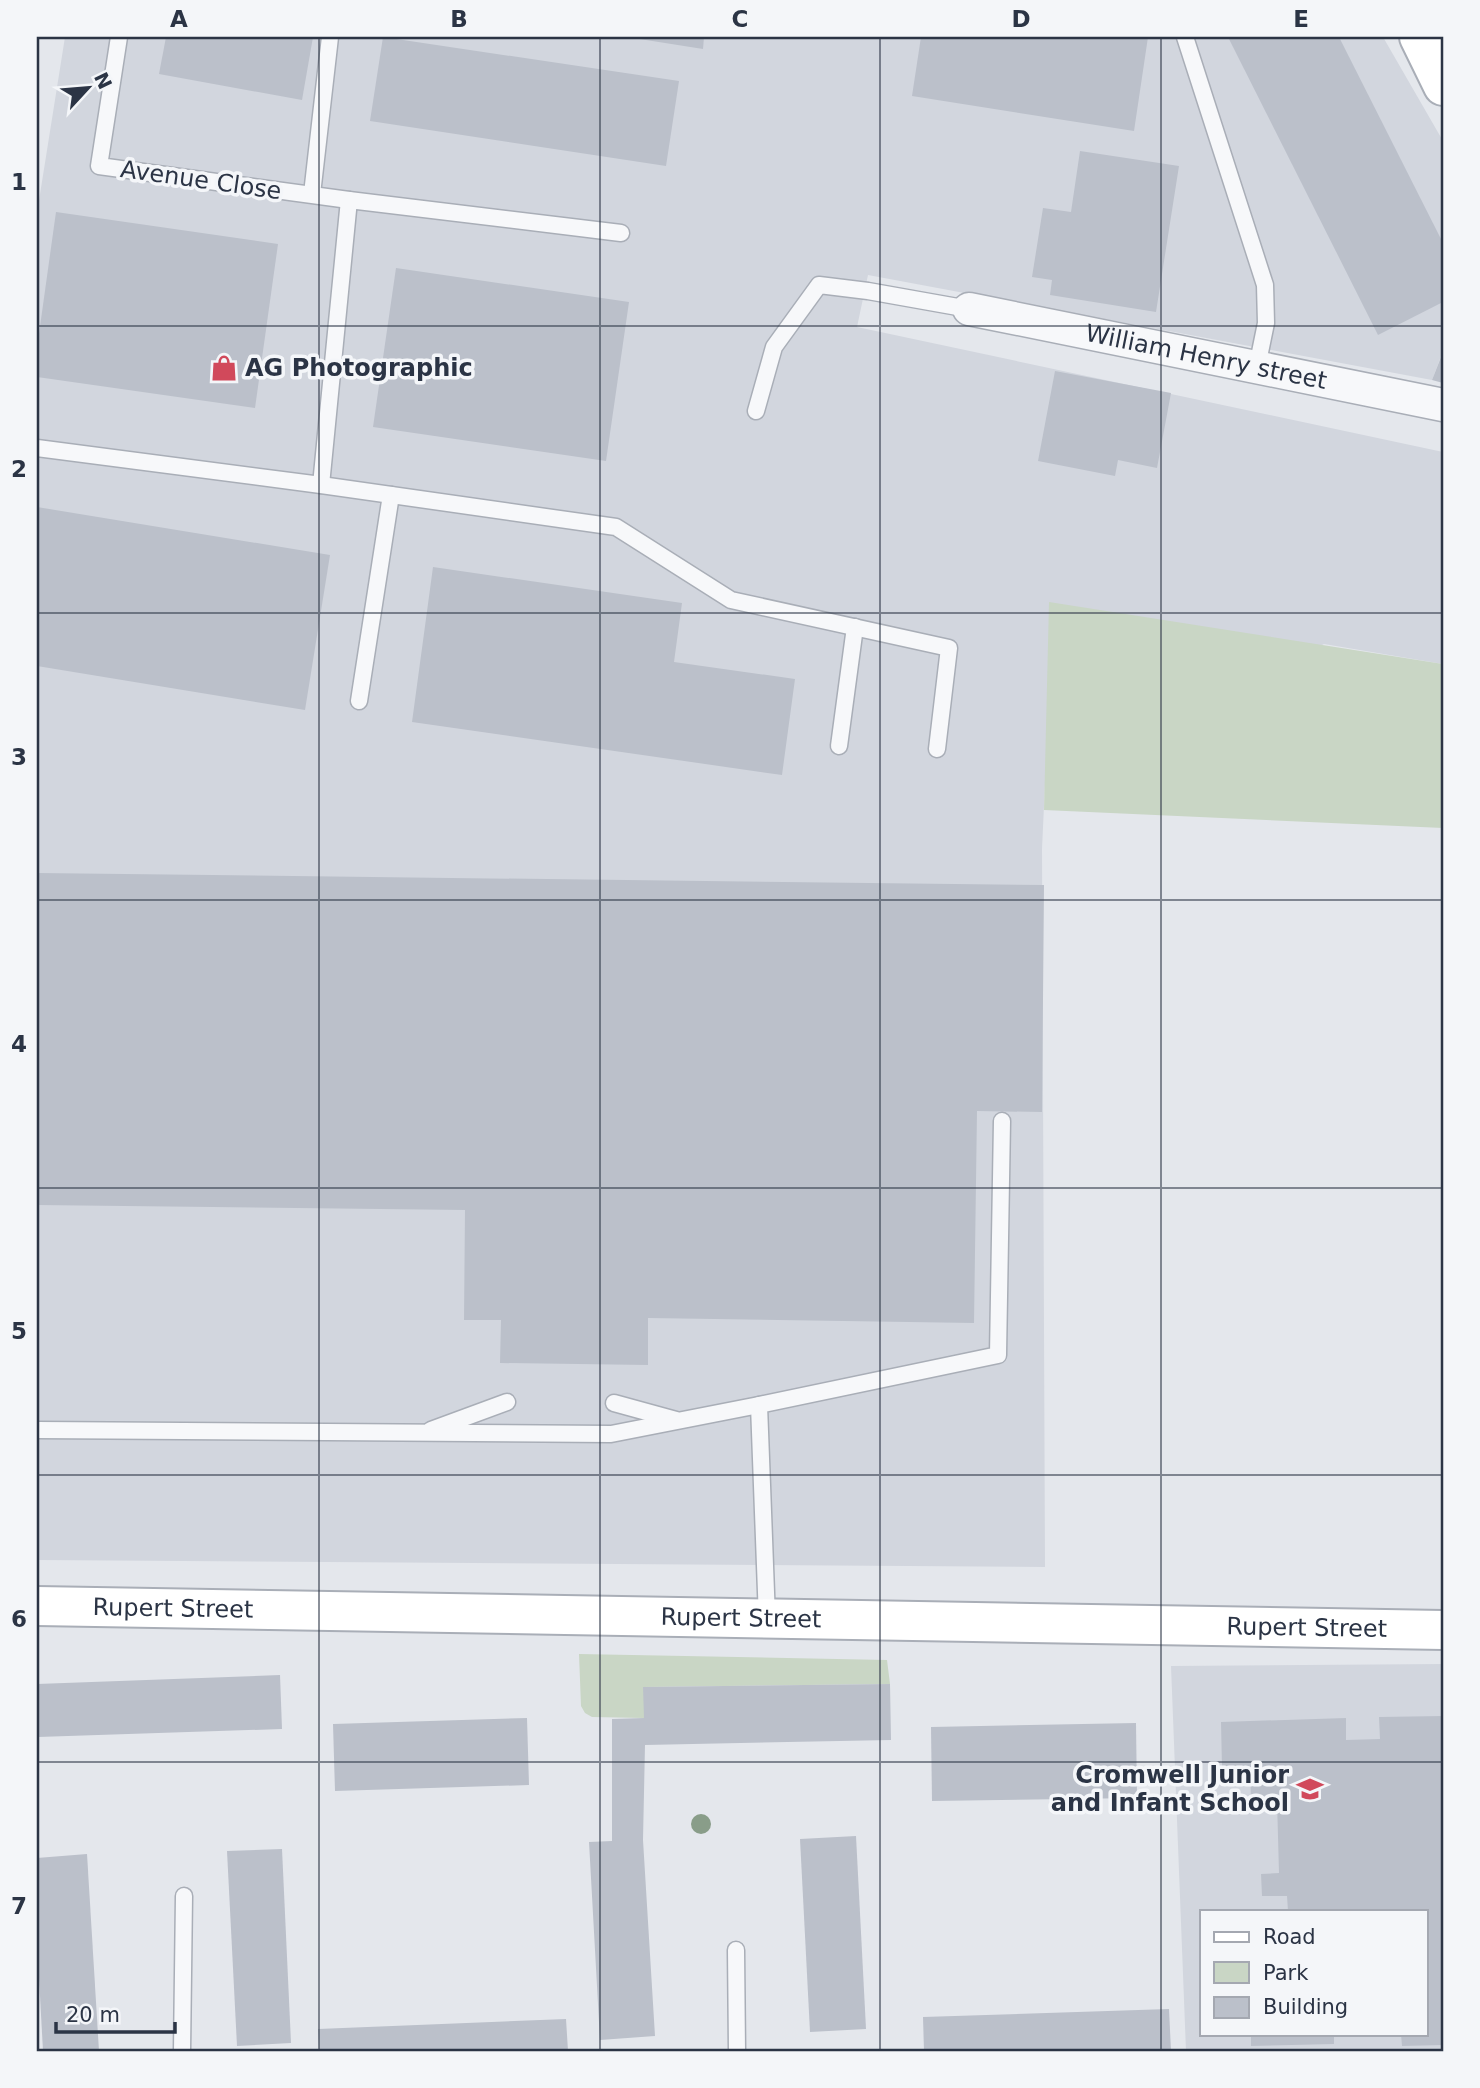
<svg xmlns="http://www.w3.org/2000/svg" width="1480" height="2088" font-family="'DejaVu Sans',sans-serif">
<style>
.built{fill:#d2d6de;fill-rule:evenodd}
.green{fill:#c9d6c5}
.building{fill:#bbc0ca}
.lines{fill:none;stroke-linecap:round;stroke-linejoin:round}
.lane-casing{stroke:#a9aeb7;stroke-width:19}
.street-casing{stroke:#a9aeb7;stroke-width:35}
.secondary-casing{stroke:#a9aeb7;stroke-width:42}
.lane{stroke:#f7f8fa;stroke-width:16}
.street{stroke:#f7f8fa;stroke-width:32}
.secondary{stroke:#fff;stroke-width:38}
.tree{fill:#899d89}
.grid{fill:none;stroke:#2b3445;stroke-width:2;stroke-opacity:0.55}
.labels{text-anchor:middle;stroke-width:7;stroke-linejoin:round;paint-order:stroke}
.street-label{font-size:24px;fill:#2b3445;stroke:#f4f6f9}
.poi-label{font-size:24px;font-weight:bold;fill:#2b3445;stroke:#f4f6f9;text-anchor:start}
.neatline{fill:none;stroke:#2b3445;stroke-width:2.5}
.grid-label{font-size:23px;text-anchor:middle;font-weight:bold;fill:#2b3445}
</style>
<rect width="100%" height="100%" fill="#e4e7ec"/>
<g class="built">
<polygon points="65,37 1383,37 1443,141 1443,351 1432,380 868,275 857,327 1443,452 1443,664 1324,644 1045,784 1042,849 1045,1567 37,1560 37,213"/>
<path d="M1443,1664V2051H1186L1171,1666ZM1202,1911H1426V2034H1202Z"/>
</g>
<g class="green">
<polygon points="1049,602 1443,664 1443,828 1044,810"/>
<polygon points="579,1654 887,1660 890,1684 644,1687 644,1718 592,1717 585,1713 581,1706"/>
</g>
<g class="building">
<polygon points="166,37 313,37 302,100 159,74"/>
<polygon points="383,37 679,81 666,166 370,121"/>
<polygon points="627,37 704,37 703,49"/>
<polygon points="921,37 1148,37 1134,131 912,96"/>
<polygon points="1228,37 1339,37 1443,243 1443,302 1378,335"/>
<polygon points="1080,151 1179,166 1156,312 1050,295 1052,280 1032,277 1043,208 1071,212"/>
<polygon points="56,212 278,244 255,408 37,377 37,348"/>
<polygon points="396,268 629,302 606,461 373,427"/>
<polygon points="1443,352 1443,383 1432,380"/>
<polygon points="1055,371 1171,393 1157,468 1118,460 1115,476 1038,461"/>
<polygon points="37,507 330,555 305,710 37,666"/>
<polygon points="433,567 682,603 674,662 795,679 782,775 412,722"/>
<polygon points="37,873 1044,885 1042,1112 977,1111 974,1323 648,1318 648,1365 500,1363 501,1320 464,1320 465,1210 37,1205"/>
<polygon points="280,1675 282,1729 38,1737 37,1684"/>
<polygon points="890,1684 891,1740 645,1745 643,1840 655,2036 600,2040 589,1842 612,1841 612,1719 644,1718 643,1687"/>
<polygon points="1443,1716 1443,2045 1402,2046 1401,2034 1426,2034 1426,1911 1288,1911 1287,1896 1262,1896 1261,1874 1279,1873 1277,1800 1251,1801 1250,1767 1222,1768 1221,1722 1346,1718 1346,1740 1380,1739 1379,1717"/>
<polygon points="527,1718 529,1785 335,1791 333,1724"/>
<polygon points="1136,1723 1137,1798 932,1801 931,1727"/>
<polygon points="856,1836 866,2029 810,2032 800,1839"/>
<polygon points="282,1849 291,2043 237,2046 227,1851"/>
<polygon points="87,1854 99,2051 43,2051 37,1941 37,1858"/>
<polygon points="1169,2009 1171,2051 924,2051 923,2017"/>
<polygon points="566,2019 568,2051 319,2051 318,2029"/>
<polygon points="1251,2034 1334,2034 1334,2044 1251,2046"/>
</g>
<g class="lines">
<g class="lane-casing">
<g id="lane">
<polyline points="119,37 99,166 349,200"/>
<polyline points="1185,37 1265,285 1266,323 1257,367"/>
<polyline points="312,194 330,37"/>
<polyline points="756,411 774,347 819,285 868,291 969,309"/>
<polyline points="37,448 321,485 616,527 731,600 949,648 937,749"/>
<polyline points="321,485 349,200 621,233"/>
<polyline points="359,701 391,495"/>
<polyline points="839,746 855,627"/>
<polyline points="614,1403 676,1420"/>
<polyline points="37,1430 611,1434 759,1405"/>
<polyline points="431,1430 507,1402"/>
<polyline points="767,1619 759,1405 998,1355 1002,1121"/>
<polyline points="736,1950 737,2051"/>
<polyline points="182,2051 184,1896"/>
</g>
</g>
<g class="street-casing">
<g id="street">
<path id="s1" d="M969,309L1443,405"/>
</g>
</g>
<g class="secondary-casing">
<g id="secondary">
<polyline points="1419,37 1443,86"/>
<path id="s2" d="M37,1606L1443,1630"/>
</g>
</g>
<use href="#lane" class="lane"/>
<use href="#street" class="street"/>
<use href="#secondary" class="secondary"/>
</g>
<circle class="tree" cx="701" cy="1824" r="10"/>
<path class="grid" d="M319,37V2051M600,37V2051M880,37V2051M1161,37V2051M37,326H1443M37,613H1443M37,900H1443M37,1188H1443M37,1475H1443M37,1762H1443"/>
<defs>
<g id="shop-bare" transform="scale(2.1)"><path d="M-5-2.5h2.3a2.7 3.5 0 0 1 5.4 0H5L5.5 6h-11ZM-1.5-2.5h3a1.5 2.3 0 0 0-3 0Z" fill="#d1495b" stroke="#f4f6f9" stroke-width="2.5" paint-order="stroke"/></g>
<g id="school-bare" transform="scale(2.1)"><path d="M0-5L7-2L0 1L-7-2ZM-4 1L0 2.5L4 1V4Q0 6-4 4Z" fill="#d1495b" stroke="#f4f6f9" stroke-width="2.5" paint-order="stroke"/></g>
</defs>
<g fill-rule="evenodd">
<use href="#shop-bare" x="224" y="368"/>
<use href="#school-bare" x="1310" y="1789"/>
</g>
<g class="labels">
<g class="street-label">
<text transform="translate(201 180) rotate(8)" y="8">Avenue Close</text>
<text dy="8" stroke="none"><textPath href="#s1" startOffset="242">William Henry street</textPath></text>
<text dy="8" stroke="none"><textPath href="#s2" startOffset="136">Rupert Street</textPath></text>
<text dy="8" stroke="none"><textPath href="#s2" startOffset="704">Rupert Street</textPath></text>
<text dy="8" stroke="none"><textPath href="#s2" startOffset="1270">Rupert Street</textPath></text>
</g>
<g class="poi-label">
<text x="245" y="376">AG Photographic</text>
<text x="1289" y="1783" text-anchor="end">Cromwell Junior<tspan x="1289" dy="28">and Infant School</tspan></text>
</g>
</g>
<rect width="1480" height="2088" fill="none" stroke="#f4f6f9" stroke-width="77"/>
<rect x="1200" y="1910" width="228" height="126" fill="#f4f6f9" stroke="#a4a8b1" stroke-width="2"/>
<rect x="1214" y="1932" width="35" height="10" fill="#ffffff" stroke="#a4a8b1" stroke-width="2"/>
<text x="1263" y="1944" font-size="21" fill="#2b3445">Road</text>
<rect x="1214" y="1962" width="35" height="21" fill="#c9d6c5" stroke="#a4a8b1" stroke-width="2"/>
<text x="1263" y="1980" font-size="21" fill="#2b3445">Park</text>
<rect x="1214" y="1997" width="35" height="21" fill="#bbc0ca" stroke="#a4a8b1" stroke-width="2"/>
<text x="1263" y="2014" font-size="21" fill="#2b3445">Building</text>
<g transform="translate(88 88) rotate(64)" stroke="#f4f6f9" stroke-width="5" paint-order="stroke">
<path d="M0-5L12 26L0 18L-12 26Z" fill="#2b3445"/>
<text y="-10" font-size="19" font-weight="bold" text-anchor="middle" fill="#2b3445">N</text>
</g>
<path d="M56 2022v10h119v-10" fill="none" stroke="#2b3445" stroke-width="3.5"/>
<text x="66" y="2022" font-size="21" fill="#2b3445" stroke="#f4f6f9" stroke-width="5" paint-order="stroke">20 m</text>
<rect x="38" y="38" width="1404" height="2012" class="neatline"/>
<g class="grid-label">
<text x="179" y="27">A</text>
<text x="459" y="27">B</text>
<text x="740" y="27">C</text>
<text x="1021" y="27">D</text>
<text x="1301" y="27">E</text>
<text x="19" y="190">1</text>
<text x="19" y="477">2</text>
<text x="19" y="765">3</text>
<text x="19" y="1052">4</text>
<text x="19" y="1339">5</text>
<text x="19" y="1627">6</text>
<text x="19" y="1914">7</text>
</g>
</svg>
